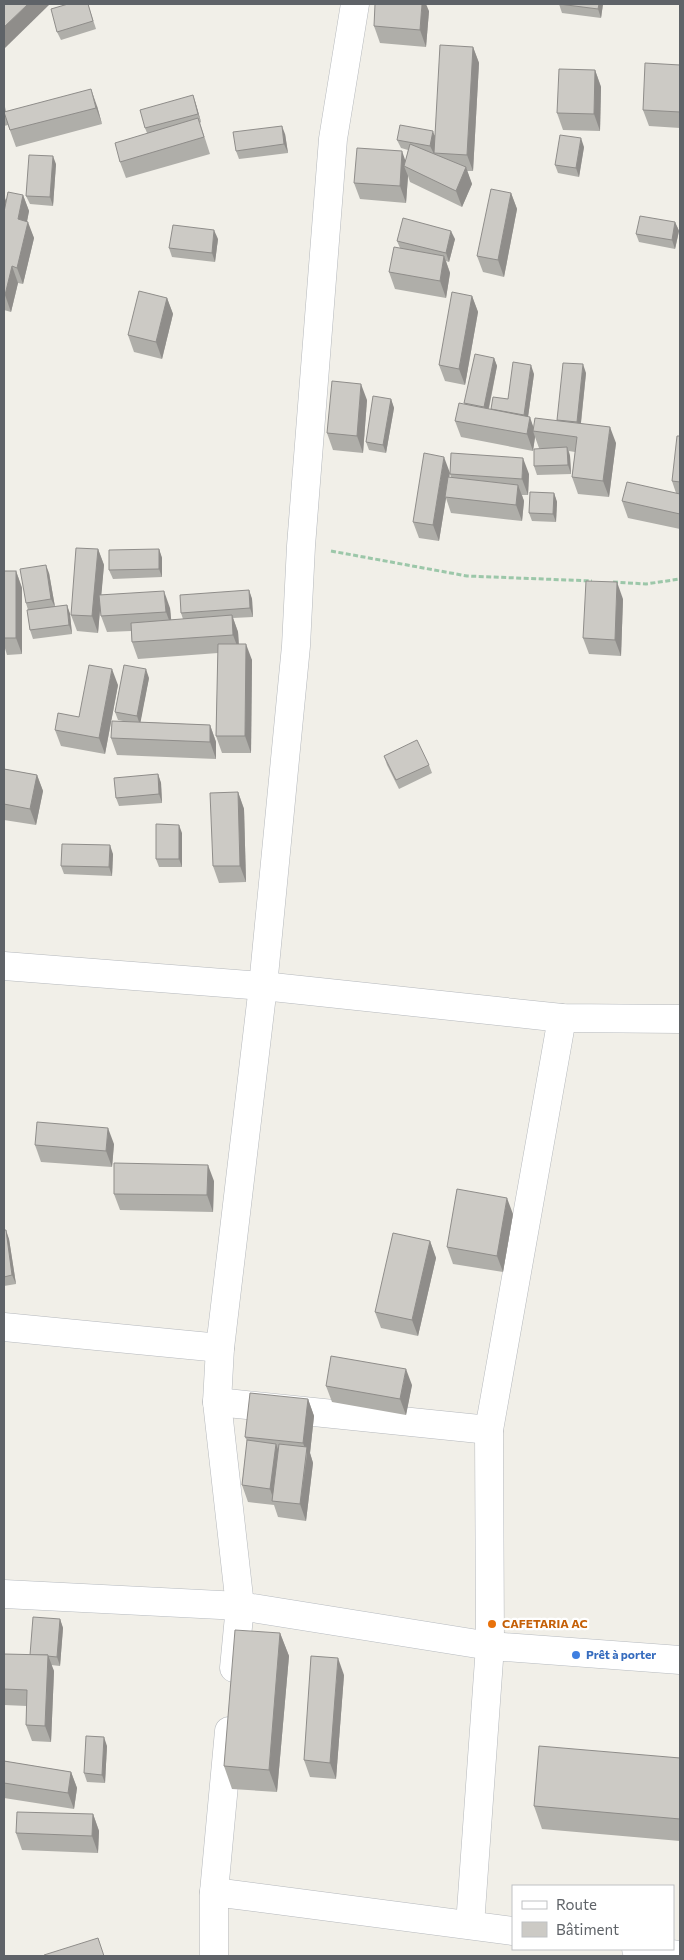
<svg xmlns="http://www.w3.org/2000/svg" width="684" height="1960" font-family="Commissioner,sans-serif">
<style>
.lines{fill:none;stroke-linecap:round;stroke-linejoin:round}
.street-casing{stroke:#b5b8bc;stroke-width:29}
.secondary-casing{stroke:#b6babf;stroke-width:29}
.path{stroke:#9cc7a9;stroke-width:3;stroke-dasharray:5 2.5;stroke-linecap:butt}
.street{stroke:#fff;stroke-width:28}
.secondary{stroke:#fff;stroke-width:28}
.wall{fill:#afaea9}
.shaded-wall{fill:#8f8d8a}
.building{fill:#cccac5;stroke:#8f8d8a}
.food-dot{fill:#e8710a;stroke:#fff;stroke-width:2}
.shop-dot{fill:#3f7fe0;stroke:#fff;stroke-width:2}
.labels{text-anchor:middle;stroke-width:4.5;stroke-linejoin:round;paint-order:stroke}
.food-label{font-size:12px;font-weight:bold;fill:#c56008;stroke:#fff;text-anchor:start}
.shop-label{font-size:12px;font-weight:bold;fill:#366cbe;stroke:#fff;text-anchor:start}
</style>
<rect width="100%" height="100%" fill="#f1efe8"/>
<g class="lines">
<g class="street-casing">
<g id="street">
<polyline points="4,966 263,986 562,1018 680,1019"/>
<polyline points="4,1327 220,1348"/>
<polyline points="217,1402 489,1430"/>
<polyline points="234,1668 240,1606 217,1402 220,1348 263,986 296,646 301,546 333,139 355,4"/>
<polyline points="214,1892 513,1931"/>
<polyline points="470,1925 490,1646 489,1430 562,1018"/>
<polyline points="636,1949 680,1955"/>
<polyline points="214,1956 214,1892 229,1731"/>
</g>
</g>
<g class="secondary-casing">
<polyline id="secondary" points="4,1594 240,1606 490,1646 680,1660"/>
</g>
<g class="path">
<polyline points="331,551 467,576 592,581"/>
<polyline points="613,582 646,584 680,579"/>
</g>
<use href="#street" class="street"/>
<use href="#secondary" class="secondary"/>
</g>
<g class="wall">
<polygon points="88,4 96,29 61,40 57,32"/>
<polygon points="559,4 603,4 601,18 562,13"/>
<polygon points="429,11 426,47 380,43 374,26"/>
<polygon points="473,47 479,63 473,171 467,171 472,184 462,207 410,182 408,176 406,203 360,199 354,183 406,160 408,150 401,148 397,140 435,135"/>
<polygon points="680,65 680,128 649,126 643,110"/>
<polygon points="595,70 601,87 600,131 563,130 557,113"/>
<polygon points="193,95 201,122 200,123 210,154 126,178 120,162 147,133 145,128"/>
<polygon points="4,103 6,111 97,106 102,124 16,147 8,125 4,126"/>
<polygon points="285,134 288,153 239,159 236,151"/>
<polygon points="584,147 579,177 558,173 555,165"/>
<polygon points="56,164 53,206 30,204 26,196"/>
<polygon points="511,193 517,209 504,277 483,272 477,256"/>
<polygon points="4,195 6,202 23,195 29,211 27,222 34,238 23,284 18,283 11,312 4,310"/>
<polygon points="675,222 679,231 675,249 639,242 636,234"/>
<polygon points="218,239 215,262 172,257 169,248"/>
<polygon points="455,239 449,262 446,261 450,273 446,298 395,289 389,272 400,248 397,241"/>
<polygon points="472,296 478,312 465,385 445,381 439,365"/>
<polygon points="167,298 173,314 162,359 134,352 128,335"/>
<polygon points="494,358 497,366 489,409 491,409 508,399 534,374 528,417 534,428 557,421 557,420 586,373 581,423 616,443 609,497 578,494 572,477 575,452 569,451 570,456 571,474 537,475 534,466 543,448 539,448 535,437 533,451 461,437 455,421 465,404 464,403"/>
<polygon points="391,399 394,408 386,453 369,450 366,442"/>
<polygon points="367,400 363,453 333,450 327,433"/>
<polygon points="680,436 680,529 628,518 622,501 676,493 672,481"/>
<polygon points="450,474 529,474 528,495 522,495 524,501 522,521 451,513 446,498 439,541 419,538 413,522 449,477 451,477"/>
<polygon points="554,493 557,502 556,522 532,521 529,513"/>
<polygon points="98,549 104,565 101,595 170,608 171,620 183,619 181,613 249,590 252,599 253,617 233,618 238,632 239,644 252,660 251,753 222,753 216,736 218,653 138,659 132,642 131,631 107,632 101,616 100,609 98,633 77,631 71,615"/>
<polygon points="159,549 162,558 162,577 113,579 109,570"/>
<polygon points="4,571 16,571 22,588 22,654 7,655 4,645"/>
<polygon points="49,573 55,607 67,605 70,614 72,634 33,639 30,630 28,610 26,603"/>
<polygon points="623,599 621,656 589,654 583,638"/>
<polygon points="149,678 140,722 210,725 216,742 216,759 117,755 111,738 123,721 118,720 115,712"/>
<polygon points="118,685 105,754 61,746 55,730 79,717"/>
<polygon points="384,756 429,765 432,773 399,789 387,765"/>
<polygon points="4,769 37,775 43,791 36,825 4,820"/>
<polygon points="158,774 161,783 162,803 119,806 116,798"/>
<polygon points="238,792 244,809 246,882 219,883 213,866"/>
<polygon points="182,833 182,867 159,867 156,859"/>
<polygon points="113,854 112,876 64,874 61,866"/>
<polygon points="114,1144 112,1167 41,1162 35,1145"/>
<polygon points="214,1181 213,1212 120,1210 114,1194"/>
<polygon points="513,1214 503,1272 453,1264 447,1247"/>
<polygon points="4,1230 9,1239 16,1284 4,1286"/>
<polygon points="430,1241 436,1258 418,1336 381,1328 375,1312"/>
<polygon points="412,1385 406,1415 332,1402 326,1386"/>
<polygon points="308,1399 314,1416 310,1453 313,1463 306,1521 278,1517 274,1505 248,1502 242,1485 247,1441 245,1437"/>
<polygon points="60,1619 63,1628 60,1666 51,1665 54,1671 51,1742 32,1741 26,1725 27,1706 4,1705 4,1654 30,1655"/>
<polygon points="280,1633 289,1656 277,1792 232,1789 224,1766"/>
<polygon points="344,1675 336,1779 310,1777 304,1760"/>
<polygon points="107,1746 105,1783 87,1782 84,1773"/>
<polygon points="680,1758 680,1841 542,1829 534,1806"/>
<polygon points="4,1761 71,1772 77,1788 74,1809 4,1798"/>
<polygon points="93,1814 99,1831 98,1853 22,1850 16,1833"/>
</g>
<g class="shaded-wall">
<polygon points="28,4 50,4 4,49 4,27"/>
<polygon points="422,4 426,4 429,11 426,47 420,30"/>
<polygon points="599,4 603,4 601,18 598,9"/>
<polygon points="473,47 479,63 473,171 467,155"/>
<polygon points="595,70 601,87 600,131 594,114"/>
<polygon points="91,89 97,106 102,124 96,108"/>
<polygon points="193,95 196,104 201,122 198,114"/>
<polygon points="282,126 285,134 288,153 284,144"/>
<polygon points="433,131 436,140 434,154 430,146"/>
<polygon points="581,138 584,147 579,177 576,168"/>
<polygon points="402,151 408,168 404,166 408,176 406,203 400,186"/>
<polygon points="53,156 56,164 53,206 50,197"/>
<polygon points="466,167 472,184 462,207 456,191"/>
<polygon points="511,193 517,209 504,277 498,260"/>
<polygon points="4,195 7,204 4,226"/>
<polygon points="23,195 29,211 24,236 18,219"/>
<polygon points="28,222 34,238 23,284 17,268"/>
<polygon points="675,222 679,231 675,249 672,240"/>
<polygon points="214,230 218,239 215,262 212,253"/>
<polygon points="451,231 455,239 449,262 446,253"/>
<polygon points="444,256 450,273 446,298 440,281"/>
<polygon points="12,266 18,283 11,312 5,295"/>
<polygon points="472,296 478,312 465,385 459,369"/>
<polygon points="167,298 173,314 162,359 156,342"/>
<polygon points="494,358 497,366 487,416 484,407"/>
<polygon points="583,364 586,373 580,431 577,422"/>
<polygon points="531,365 534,374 527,424 524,415"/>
<polygon points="361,384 367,400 363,453 357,436"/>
<polygon points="391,399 394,408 386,453 383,445"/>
<polygon points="530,417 535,432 533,431 535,437 533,451 527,434"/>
<polygon points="610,427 616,443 609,497 603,481"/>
<polygon points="567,447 570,456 571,474 568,465"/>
<polygon points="444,457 450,473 446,497 445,497 446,498 439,541 433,525"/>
<polygon points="523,458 529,474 528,495 522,479"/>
<polygon points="518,485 524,501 522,521 516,505"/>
<polygon points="554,493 557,502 556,522 553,514"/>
<polygon points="98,549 104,565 98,633 92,616"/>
<polygon points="159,549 162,558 162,577 159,569"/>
<polygon points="46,565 49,573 55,607 51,599"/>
<polygon points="16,571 22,588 22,654 16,638"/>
<polygon points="617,582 623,599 621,656 615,640"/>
<polygon points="249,590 252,599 253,617 250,608"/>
<polygon points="164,591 170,608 172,628 166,612"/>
<polygon points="67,605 70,614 72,634 69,625"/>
<polygon points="232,615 238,632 239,651 233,635"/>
<polygon points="246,644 252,660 251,753 245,736"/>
<polygon points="112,669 118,685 105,754 99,738"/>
<polygon points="146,669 149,678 140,725 137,716"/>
<polygon points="210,725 216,742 216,759 210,742"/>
<polygon points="158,774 161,783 162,803 159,794"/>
<polygon points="37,775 43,791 36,825 30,809"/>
<polygon points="238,792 244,809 246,882 240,866"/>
<polygon points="179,825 182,833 182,867 179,859"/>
<polygon points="110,845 113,854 112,876 109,867"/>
<polygon points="108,1128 114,1144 112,1167 106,1151"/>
<polygon points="208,1165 214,1181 213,1212 207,1195"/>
<polygon points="507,1198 513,1214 503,1272 497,1256"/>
<polygon points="6,1230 9,1239 16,1284 12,1275"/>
<polygon points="430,1241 436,1258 418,1336 412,1320"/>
<polygon points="406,1369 412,1385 406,1415 400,1399"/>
<polygon points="308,1399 314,1416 310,1453 313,1463 306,1521 300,1504 307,1454 303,1443"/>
<polygon points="276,1444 282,1460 274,1501 270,1489"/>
<polygon points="60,1619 63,1628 60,1666 57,1657"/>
<polygon points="280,1633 289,1656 277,1792 269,1770"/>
<polygon points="48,1655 54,1671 51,1742 45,1726"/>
<polygon points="338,1658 344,1675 336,1779 330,1763"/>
<polygon points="104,1737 107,1746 105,1783 102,1775"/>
<polygon points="71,1772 77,1788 74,1809 68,1793"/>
<polygon points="93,1814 99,1831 98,1853 92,1836"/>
</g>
<g class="building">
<polygon points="4,4 28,4 4,27"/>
<polygon points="68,4 88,4 93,21 57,32 51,9"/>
<polygon points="375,4 422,4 420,30 374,26"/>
<polygon points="559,4 599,4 598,9"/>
<polygon points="440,45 473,47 467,155 434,153"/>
<polygon points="645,63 680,65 680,112 643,110"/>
<polygon points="559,69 595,70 594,114 557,113"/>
<polygon points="91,89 96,108 10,130 4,112"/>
<polygon points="193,95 198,114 145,128 140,110"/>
<polygon points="198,118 204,137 120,162 115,143"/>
<polygon points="400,125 433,131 430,146 397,140"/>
<polygon points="282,126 284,144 236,151 233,132"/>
<polygon points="560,135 581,138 576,168 555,165"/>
<polygon points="410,144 466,167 456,191 404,166"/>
<polygon points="357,148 402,151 400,186 354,183"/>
<polygon points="29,155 53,156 50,197 26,196"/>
<polygon points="491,189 511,193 498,260 477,256"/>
<polygon points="8,192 23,195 18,219 28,222 17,268 12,266 5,295 4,295 4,212"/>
<polygon points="640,216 675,222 672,240 636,234"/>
<polygon points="403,218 451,231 446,253 397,241"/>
<polygon points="173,225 214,230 212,253 169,248"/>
<polygon points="394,247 444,256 440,281 389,272"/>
<polygon points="139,291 167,298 156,342 128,335"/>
<polygon points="452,292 472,296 459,369 439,365"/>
<polygon points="475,354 494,358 484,407 464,403"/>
<polygon points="513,362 531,365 524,415 491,409 493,397 508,399"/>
<polygon points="563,363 583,364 577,422 557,420"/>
<polygon points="332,381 361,384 357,436 327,433"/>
<polygon points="373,396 391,399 383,445 366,442"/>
<polygon points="459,403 530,417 527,434 455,421"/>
<polygon points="535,418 610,427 603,481 572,477 577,437 533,431"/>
<polygon points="677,436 680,436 680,482 672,481"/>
<polygon points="567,447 568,465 534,466 534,449"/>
<polygon points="424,453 444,457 433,525 413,522"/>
<polygon points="451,453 523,458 522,479 450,474"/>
<polygon points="448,477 518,485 516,505 445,497"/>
<polygon points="627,482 680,494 680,514 622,501"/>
<polygon points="530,492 554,493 553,514 529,513"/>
<polygon points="76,548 98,549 92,616 71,615"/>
<polygon points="159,549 159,569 109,570 109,550"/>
<polygon points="46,565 51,599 26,603 20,569"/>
<rect x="4" y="571" width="12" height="67"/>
<polygon points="586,581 617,582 615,640 583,638"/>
<polygon points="249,590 250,608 181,613 180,595"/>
<polygon points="164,591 166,612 101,616 99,595"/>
<polygon points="67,605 69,625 30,630 27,610"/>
<polygon points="232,615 233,635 132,642 131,623"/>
<polygon points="218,644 246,644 245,736 216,736"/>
<polygon points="89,665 112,669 99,738 55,730 58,713 79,717"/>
<polygon points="124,665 146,669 137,716 115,712"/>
<polygon points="112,721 210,725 210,742 111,738"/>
<polygon points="417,740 429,765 396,780 384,756"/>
<polygon points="4,769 37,775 30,809 4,804"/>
<polygon points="158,774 159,794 116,798 114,778"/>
<polygon points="238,792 240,866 213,866 210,793"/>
<polygon points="156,824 179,825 179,859 156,859"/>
<polygon points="62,844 110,845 109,867 61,866"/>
<polygon points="37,1122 108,1128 106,1151 35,1145"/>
<polygon points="114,1163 208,1165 207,1195 114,1194"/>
<polygon points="457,1189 507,1198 497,1256 447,1247"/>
<polygon points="4,1230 6,1230 12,1275 4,1277"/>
<polygon points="393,1233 430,1241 412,1320 375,1312"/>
<polygon points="331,1356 406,1369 400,1399 326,1386"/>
<polygon points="250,1393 308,1399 303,1443 245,1437"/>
<polygon points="247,1440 276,1444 270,1489 242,1485"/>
<polygon points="279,1444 307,1447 300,1504 272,1501"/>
<polygon points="33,1617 60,1619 57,1657 47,1656 48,1655 30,1655"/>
<polygon points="235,1630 280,1633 269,1770 224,1766"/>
<polygon points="4,1654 48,1655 45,1726 26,1725 27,1690 4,1689"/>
<polygon points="311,1656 338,1658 330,1763 304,1760"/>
<polygon points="86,1736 104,1737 102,1775 84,1773"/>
<polygon points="539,1746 680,1758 680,1819 534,1806"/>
<polygon points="4,1761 71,1772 68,1793 4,1783"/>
<polygon points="17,1812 93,1814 92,1836 16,1833"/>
<polygon points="98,1938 104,1956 44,1956 44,1955"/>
</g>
<circle class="food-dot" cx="492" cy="1624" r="5"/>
<circle class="shop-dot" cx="576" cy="1655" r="5"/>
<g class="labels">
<g class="food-label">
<text x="502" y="1628">CAFETARIA AC</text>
</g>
<g class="shop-label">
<text x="586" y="1659">Prêt à porter</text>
</g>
</g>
<rect width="684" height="1960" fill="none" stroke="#5f6368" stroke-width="10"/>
<rect x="512" y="1885" width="162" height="65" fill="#ffffff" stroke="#bfc1c3"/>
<rect x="522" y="1901" width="25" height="8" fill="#ffffff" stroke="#bfc1c3"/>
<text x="556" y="1910" font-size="15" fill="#5f6368">Route</text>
<rect x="522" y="1922" width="25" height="15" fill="#cccac5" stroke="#bfc1c3"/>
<text x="556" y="1935" font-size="15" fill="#5f6368">Bâtiment</text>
</svg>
